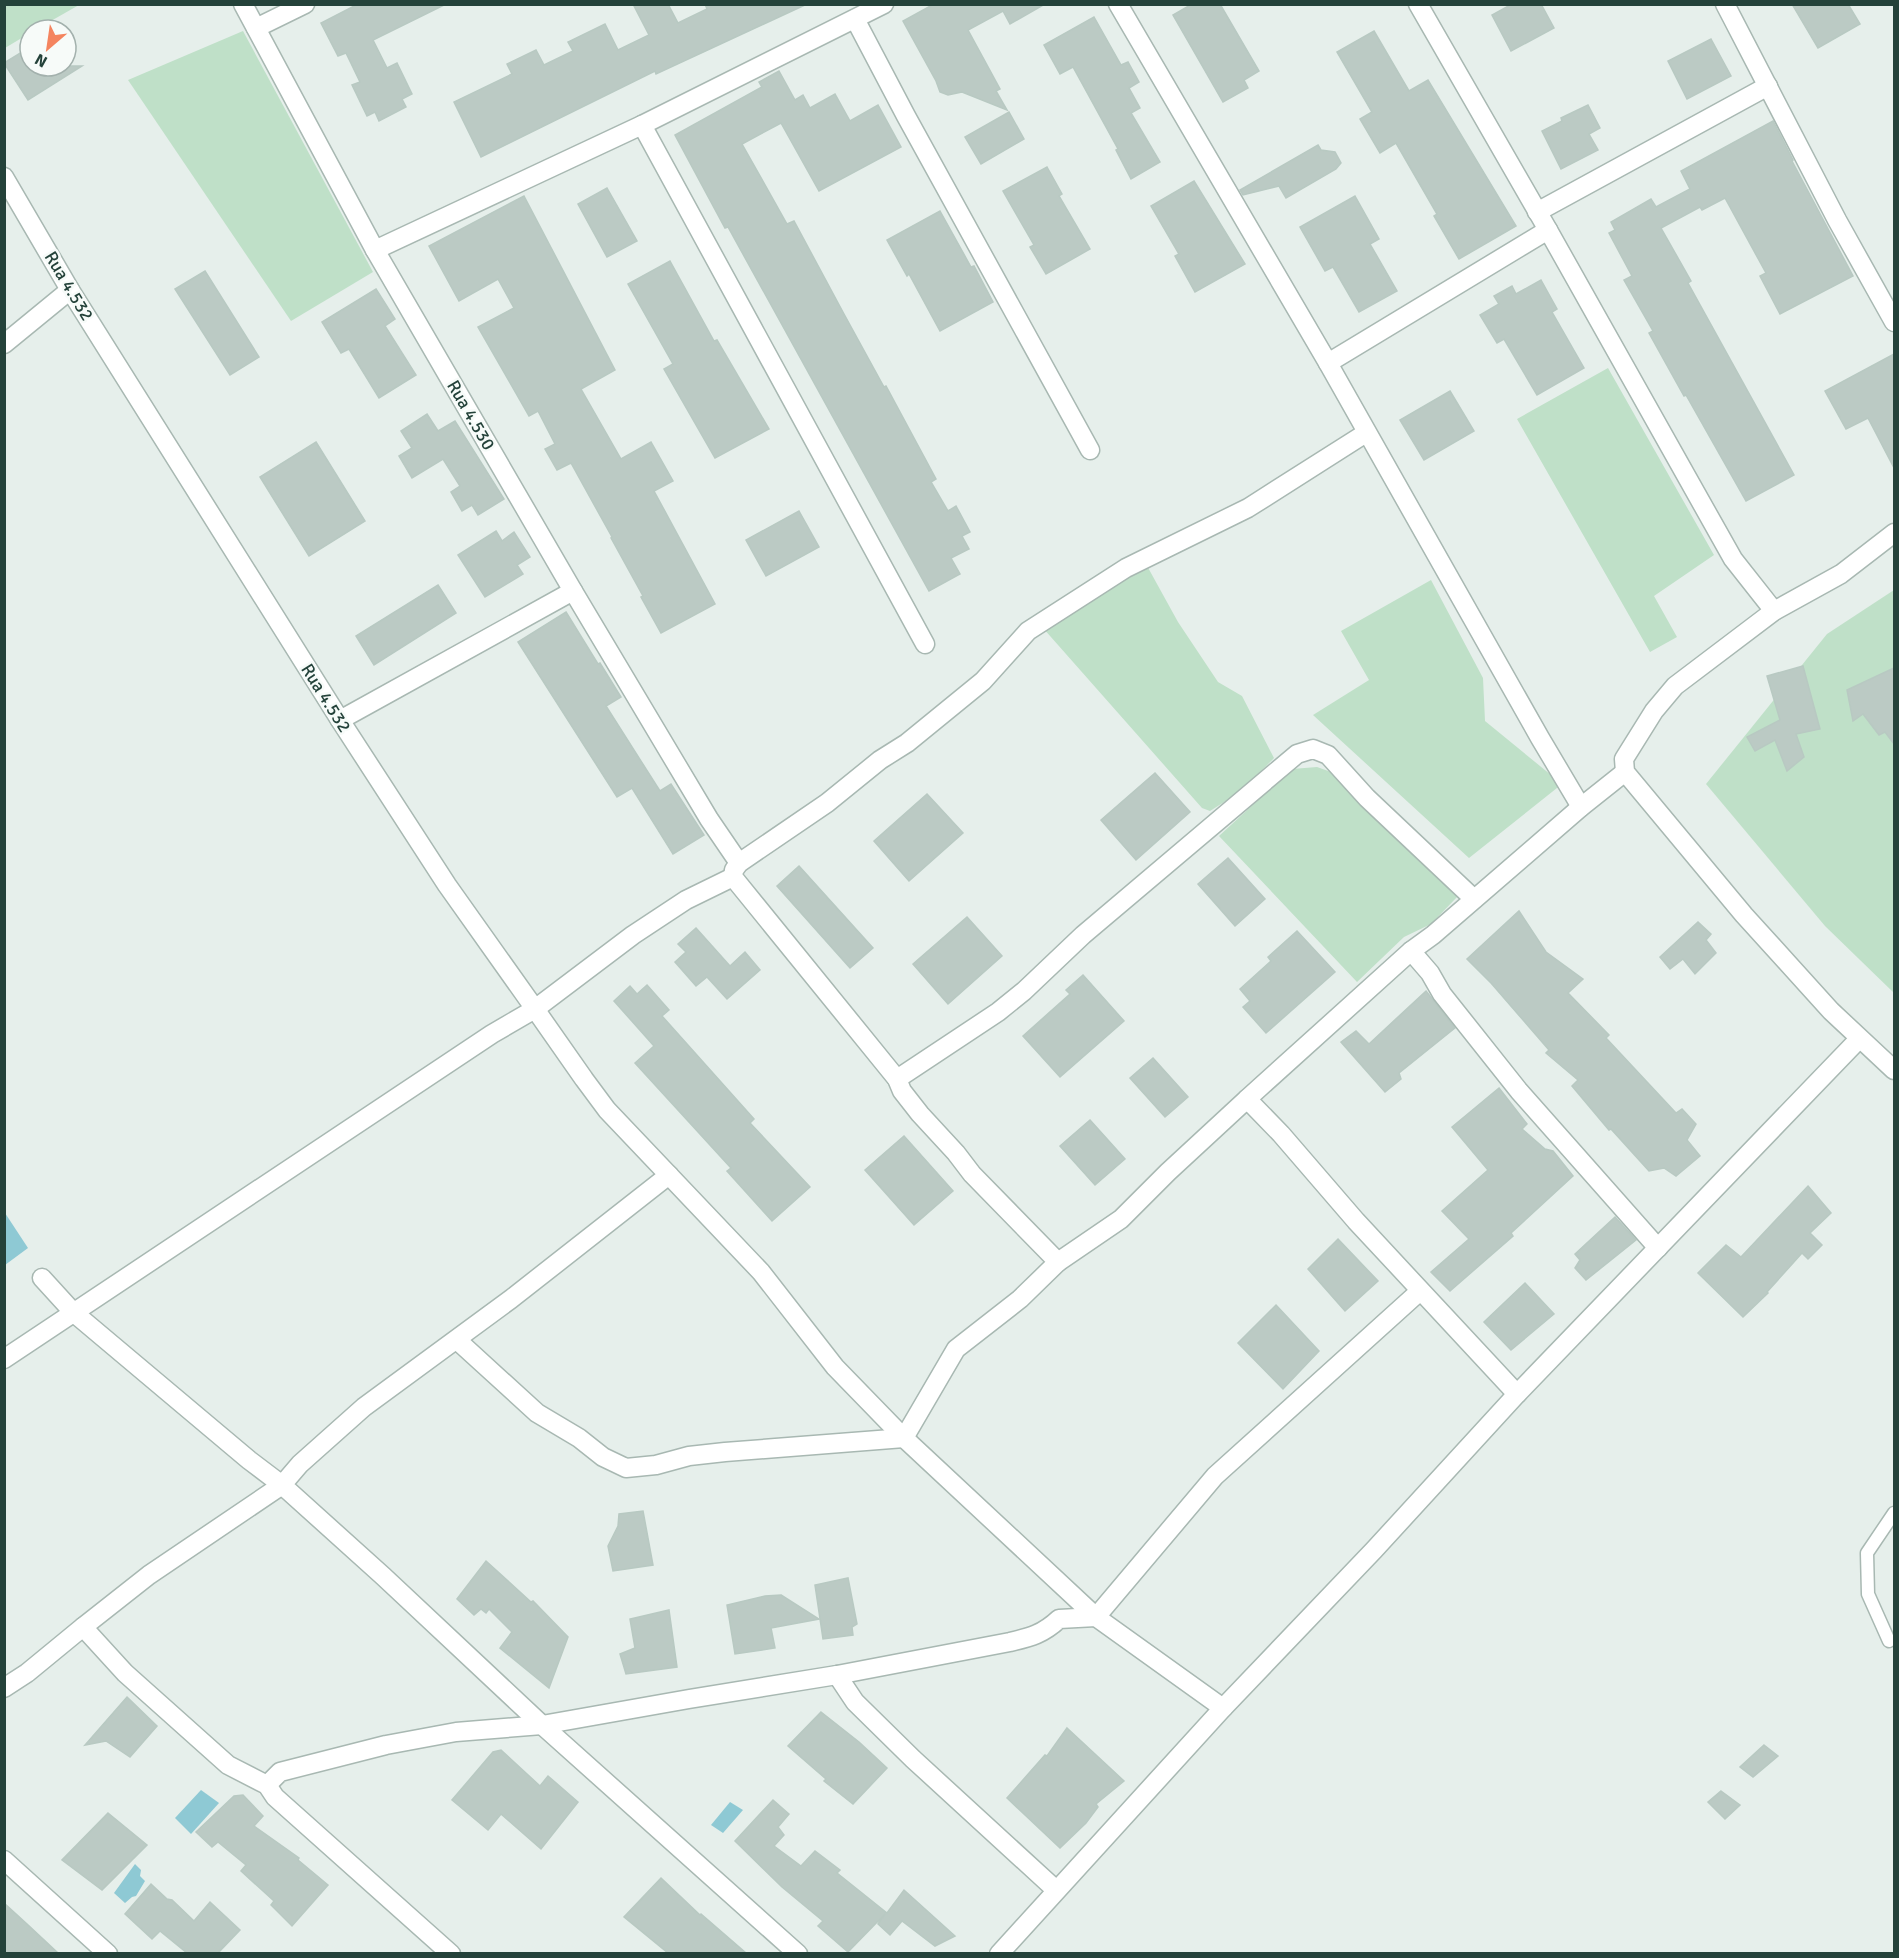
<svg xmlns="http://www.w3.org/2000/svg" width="1899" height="1958" font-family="Signika,sans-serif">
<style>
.green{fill:#bfe0c8}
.water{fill:#8ec9d4}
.building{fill:#bbcac4;stroke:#b8c9c2;stroke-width:1.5}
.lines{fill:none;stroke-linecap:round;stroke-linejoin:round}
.service-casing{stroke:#a8b8b2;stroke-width:15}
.minor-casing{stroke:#a8b8b2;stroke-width:21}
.service{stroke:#fff;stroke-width:12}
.minor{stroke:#fff;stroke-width:18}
.labels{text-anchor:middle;stroke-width:5;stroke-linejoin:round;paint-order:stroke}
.street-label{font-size:18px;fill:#24423a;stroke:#f7fbf9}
</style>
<rect width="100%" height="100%" fill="#e6efeb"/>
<g class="green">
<polygon points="4,5 5,4 79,5 35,30 30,30 30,33 5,48"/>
<polygon points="243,31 373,272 291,321 128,80"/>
<polygon points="1608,368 1714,555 1654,596 1677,637 1650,652 1517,419"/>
<polygon points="1146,564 1178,622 1218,682 1242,696 1274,758 1243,790 1210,811 1202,808 1043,628"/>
<polygon points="1431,580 1483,678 1485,721 1562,784 1469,858 1313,715 1369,680 1341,631"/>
<polygon points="1894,590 1894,993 1825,926 1706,784 1827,634"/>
<polygon points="1317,767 1331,772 1458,896 1431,924 1404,937 1357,982 1219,836 1292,769"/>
</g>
<g class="water">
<polygon points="5,1213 28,1248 5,1265 4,1265"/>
<polygon points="201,1790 219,1803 191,1834 175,1818"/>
<polygon points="730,1802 743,1810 723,1833 711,1825"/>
<polygon points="135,1864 141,1870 140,1876 145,1881 136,1896 132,1897 125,1903 114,1893"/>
</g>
<g class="building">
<polygon points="358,4 446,4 373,40 387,68 397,63 412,94 402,99 406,107 379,121 375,112 367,116 352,85 360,82 346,53 338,56 321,23"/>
<polygon points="633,4 668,4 678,23 707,9 705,4 807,4 656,74 655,71 481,157 454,102 512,74 507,64 536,50 544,65 573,51 568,42 605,24 618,50 649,35"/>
<polygon points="934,4 1045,4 1010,24 1003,11 968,30 1000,89 996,91 1007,110 962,92 948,95 940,92 936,81 903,21"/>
<polygon points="1192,4 1220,4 1259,71 1244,80 1248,88 1223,102 1173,15"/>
<polygon points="1512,4 1541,4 1554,28 1511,51 1492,15"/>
<polygon points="1792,4 1848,4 1860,24 1818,48"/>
<polygon points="1094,17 1121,65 1128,62 1139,82 1129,88 1140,108 1131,113 1160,162 1131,179 1116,150 1118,149 1073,67 1060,74 1044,45"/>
<polygon points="1374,31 1409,91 1428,80 1516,226 1459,259 1434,216 1437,214 1396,143 1380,153 1360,119 1372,112 1337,52"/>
<polygon points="1711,39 1731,76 1687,99 1668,61"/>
<polygon points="30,47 30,66 82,66 28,100 4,63"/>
<polygon points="779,71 795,100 803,95 810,108 835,94 850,121 878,105 901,147 819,191 781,123 742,144 787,224 794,221 844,314 884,387 886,386 936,479 931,482 948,511 956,506 970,532 962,536 969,549 951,558 960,574 929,591 728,227 725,228 675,135 762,87 759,82"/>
<polygon points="1588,105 1600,128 1589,134 1598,150 1561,169 1542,131 1562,121 1561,118"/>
<polygon points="1009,112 1024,139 981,164 965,137"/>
<polygon points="1773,121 1793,160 1792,161 1853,276 1780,314 1760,276 1766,273 1725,198 1702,210 1700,207 1661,228 1691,281 1688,283 1794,475 1746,501 1686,395 1684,396 1649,333 1653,331 1624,280 1632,276 1609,233 1615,230 1611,222 1651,199 1656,207 1690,189 1681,171"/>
<polygon points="1318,145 1321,150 1335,152 1341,163 1336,169 1286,198 1279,186 1243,195 1240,190"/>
<polygon points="1047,167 1062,194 1059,196 1090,249 1046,274 1030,247 1034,245 1003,191"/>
<polygon points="1194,181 1245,264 1195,292 1175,256 1179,254 1151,206"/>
<polygon points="607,188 637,241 607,257 578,204"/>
<polygon points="524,196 615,370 581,389 621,459 651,442 673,481 654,491 715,604 661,633 641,597 643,596 611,538 612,537 571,463 557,470 545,449 555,444 538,411 529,416 478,327 514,308 498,279 459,301 429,246"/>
<polygon points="1355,196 1379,239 1370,244 1397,291 1359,312 1333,267 1325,271 1300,227"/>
<polygon points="940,211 971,267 974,266 993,302 940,331 909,274 907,276 887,240"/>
<polygon points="670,261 714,341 717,340 769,429 715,458 664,369 673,364 628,284"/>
<polygon points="205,271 259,357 230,375 175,289"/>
<polygon points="1541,280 1557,309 1552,312 1584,368 1537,395 1504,339 1497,343 1480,315 1499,304 1494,296 1512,286 1516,294"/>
<polygon points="376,289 395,319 385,326 416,375 379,398 349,349 341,353 322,322"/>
<polygon points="1894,354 1894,468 1868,418 1846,429 1825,391"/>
<polygon points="1450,391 1474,431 1424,460 1400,420"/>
<polygon points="427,414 438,431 455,421 504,499 478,515 472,505 462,511 451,492 460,486 443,459 412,478 399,456 412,448 401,431"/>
<polygon points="316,442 365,521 309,556 260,477"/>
<polygon points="799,511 819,547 766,576 746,540"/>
<polygon points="496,531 502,541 514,532 530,557 517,565 523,574 485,597 458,555"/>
<polygon points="438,585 456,613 374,665 356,636"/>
<polygon points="566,612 598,664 600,663 621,697 606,706 660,791 671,784 704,835 673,854 632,788 617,797 518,642"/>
<polygon points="1803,666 1820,729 1796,734 1804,757 1787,771 1775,740 1755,751 1747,737 1780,720 1767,676"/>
<polygon points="1894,668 1894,744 1885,732 1879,735 1863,714 1853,721 1847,690"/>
<polygon points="1155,773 1190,812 1136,860 1101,820"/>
<polygon points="927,794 963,833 909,881 874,841"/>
<polygon points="1228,858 1265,899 1235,926 1198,884"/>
<polygon points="799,866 873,948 850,968 777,886"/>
<polygon points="1519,911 1546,952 1583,979 1568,993 1609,1035 1606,1038 1676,1113 1682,1109 1696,1124 1687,1140 1700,1156 1676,1176 1664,1168 1649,1171 1611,1129 1609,1130 1572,1086 1578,1080 1546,1053 1549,1050 1491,983 1467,959"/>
<polygon points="967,917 1002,956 948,1004 913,964"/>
<polygon points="1698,922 1711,934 1706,940 1716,953 1695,974 1683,959 1670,969 1660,957"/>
<polygon points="696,928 730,966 745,952 760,970 727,999 707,977 696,986 675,962 686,952 678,944"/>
<polygon points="1297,931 1335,972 1266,1033 1243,1007 1250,1001 1240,989 1271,961 1268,957"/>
<polygon points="1083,975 1124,1021 1060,1077 1023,1036 1070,994 1066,990"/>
<polygon points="647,985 669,1010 662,1016 754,1119 750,1123 810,1187 772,1221 727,1171 731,1168 635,1063 654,1046 614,1001 630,986 637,994"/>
<polygon points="1426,991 1455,1028 1399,1073 1401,1079 1385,1092 1341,1042 1356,1031 1369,1044"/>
<polygon points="1153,1058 1188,1097 1165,1117 1130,1078"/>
<polygon points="1499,1088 1527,1124 1522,1129 1545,1149 1553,1151 1573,1176 1511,1233 1513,1236 1450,1291 1431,1272 1469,1239 1442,1211 1488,1170 1452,1127"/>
<polygon points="1090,1120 1125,1159 1095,1185 1060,1146"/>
<polygon points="904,1136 953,1191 914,1225 865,1170"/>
<polygon points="1808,1186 1831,1213 1810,1233 1822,1245 1808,1259 1802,1253 1767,1292 1768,1293 1743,1317 1698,1273 1726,1245 1741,1257"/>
<polygon points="1615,1217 1636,1240 1586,1280 1575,1268 1580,1260 1575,1254"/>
<polygon points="1338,1239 1378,1281 1345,1311 1308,1269"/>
<polygon points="1525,1283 1554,1314 1511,1350 1484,1322"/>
<polygon points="1276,1305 1319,1351 1283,1389 1238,1343"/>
<polygon points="643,1511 653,1565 613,1571 608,1546 618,1526 619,1514"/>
<polygon points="486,1561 531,1602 533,1601 568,1637 549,1688 500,1648 512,1632 489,1609 486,1613 481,1609 474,1615 457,1599"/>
<polygon points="848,1578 857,1624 852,1627 853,1635 823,1639 815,1585"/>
<polygon points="781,1595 819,1619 771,1628 775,1648 735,1654 727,1605 765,1596"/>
<polygon points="669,1610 677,1667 626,1674 620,1654 635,1648 630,1619"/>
<polygon points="127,1697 157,1726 130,1757 106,1741 85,1745"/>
<polygon points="821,1712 859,1742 887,1768 853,1804 824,1781 826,1779 788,1746"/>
<polygon points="1067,1728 1124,1781 1096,1804 1098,1807 1086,1823 1060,1848 1007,1798 1045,1755 1047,1756"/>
<polygon points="1764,1745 1778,1756 1753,1777 1740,1767"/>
<polygon points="501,1750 540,1786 548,1776 578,1802 541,1849 501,1814 488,1830 452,1800 493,1752"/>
<polygon points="1721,1791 1740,1805 1725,1819 1708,1802"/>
<polygon points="243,1795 263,1816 254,1826 299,1858 298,1860 328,1885 292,1926 271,1905 274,1901 241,1871 246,1865 218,1842 212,1847 196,1832 234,1796"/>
<polygon points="773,1800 789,1814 778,1827 784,1835 774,1846 801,1866 815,1851 840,1870 837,1873 887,1913 904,1890 955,1936 935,1946 902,1921 890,1935 878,1924 885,1914 848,1952 818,1926 823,1921 782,1887 735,1841"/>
<polygon points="108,1813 147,1845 102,1890 62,1860"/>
<polygon points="661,1878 700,1915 701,1914 746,1953 668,1953 624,1917"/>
<polygon points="151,1884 167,1899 172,1900 194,1921 210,1902 240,1930 218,1953 187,1953 160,1931 152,1939 125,1914"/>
<polygon points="4,1903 27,1924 58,1953 4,1953"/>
</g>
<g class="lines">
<g class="service-casing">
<polyline id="service" points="1889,1641 1868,1594 1867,1553 1894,1513"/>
</g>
<g class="minor-casing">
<g id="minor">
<polyline points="243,4 375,250 573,591 709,819 739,863"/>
<polyline points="1118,4 1328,363 1540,738 1581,807"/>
<polyline points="1418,4 1548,230 1733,559 1774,611"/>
<polyline points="1725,4 1837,220 1894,322"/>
<polyline points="855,19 906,116 1090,450"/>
<polyline points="256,28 305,4"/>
<polyline points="642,125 925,644"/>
<polyline points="4,177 70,290 340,720 447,885 535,1009 633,935 686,900 733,877"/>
<polyline points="1537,212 1768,86"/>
<polyline points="375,250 642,125 884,4"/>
<polyline points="4,344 70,290"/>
<polyline points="1328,363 1548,230"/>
<polyline points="1894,533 1841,574 1774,611 1675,686 1654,711 1624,759 1625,772 1744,915 1793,969 1831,1011 1894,1070"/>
<polyline points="340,720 573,591"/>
<polyline points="1411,951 1430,973 1442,994 1519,1091 1658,1248"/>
<polyline points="897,1079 998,1012 1024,991 1083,935 1297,754 1313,749 1328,755 1367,798 1474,899"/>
<polyline points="1247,1099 1411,951 1433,935 1581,807 1625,772"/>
<polyline points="669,1175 511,1299 364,1407 300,1464 282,1485 383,1576 542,1725 798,1954"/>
<polyline points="1058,1262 1121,1219 1168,1172 1247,1099 1281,1134 1356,1221 1517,1394"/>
<polyline points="42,1278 73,1312 249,1460 282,1485 149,1575 83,1627"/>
<polyline points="457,1340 537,1413 579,1438 603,1457 626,1468 656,1465 689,1456 725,1452 904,1438 956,1349 1020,1299 1058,1262 972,1174 956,1153 920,1114 902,1091 897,1079 733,877 734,870 739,863 827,803 880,760 907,743 983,681 1028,631 1126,568 1248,508 1366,433"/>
<polyline points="4,1359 492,1034 535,1009 584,1079 607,1110 761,1272 835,1367 904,1438 1096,1617 1223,1708"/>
<polyline points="837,1675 855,1702 913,1759 1056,1890"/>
<polyline points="4,1688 27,1673 83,1627 125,1673 228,1765 267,1785 275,1797 451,1954"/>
<path d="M267,1785L280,1772L386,1745L456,1732L542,1725L689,1699L837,1675L1010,1642C1031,1637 1043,1634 1059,1619L1096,1617L1215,1476L1420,1291"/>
<polyline points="4,1860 108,1954"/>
<polyline points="999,1954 1223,1708 1374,1550 1517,1394 1859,1039"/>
</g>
</g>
<use href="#service" class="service"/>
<use href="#minor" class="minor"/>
</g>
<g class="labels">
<g class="street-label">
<text transform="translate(69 286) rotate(59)" y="6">Rua 4.532</text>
<text transform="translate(471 415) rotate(60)" y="6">Rua 4.530</text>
<text transform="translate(326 698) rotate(58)" y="6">Rua 4.532</text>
</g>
</g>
<rect width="1899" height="1958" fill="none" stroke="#24423a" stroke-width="12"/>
<g transform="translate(48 48) rotate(209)"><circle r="28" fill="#f7fbf9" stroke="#a3b1ad" stroke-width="1.5"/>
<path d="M0-4.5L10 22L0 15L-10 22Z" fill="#f4845f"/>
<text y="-9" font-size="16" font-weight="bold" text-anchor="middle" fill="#24423a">N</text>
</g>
</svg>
